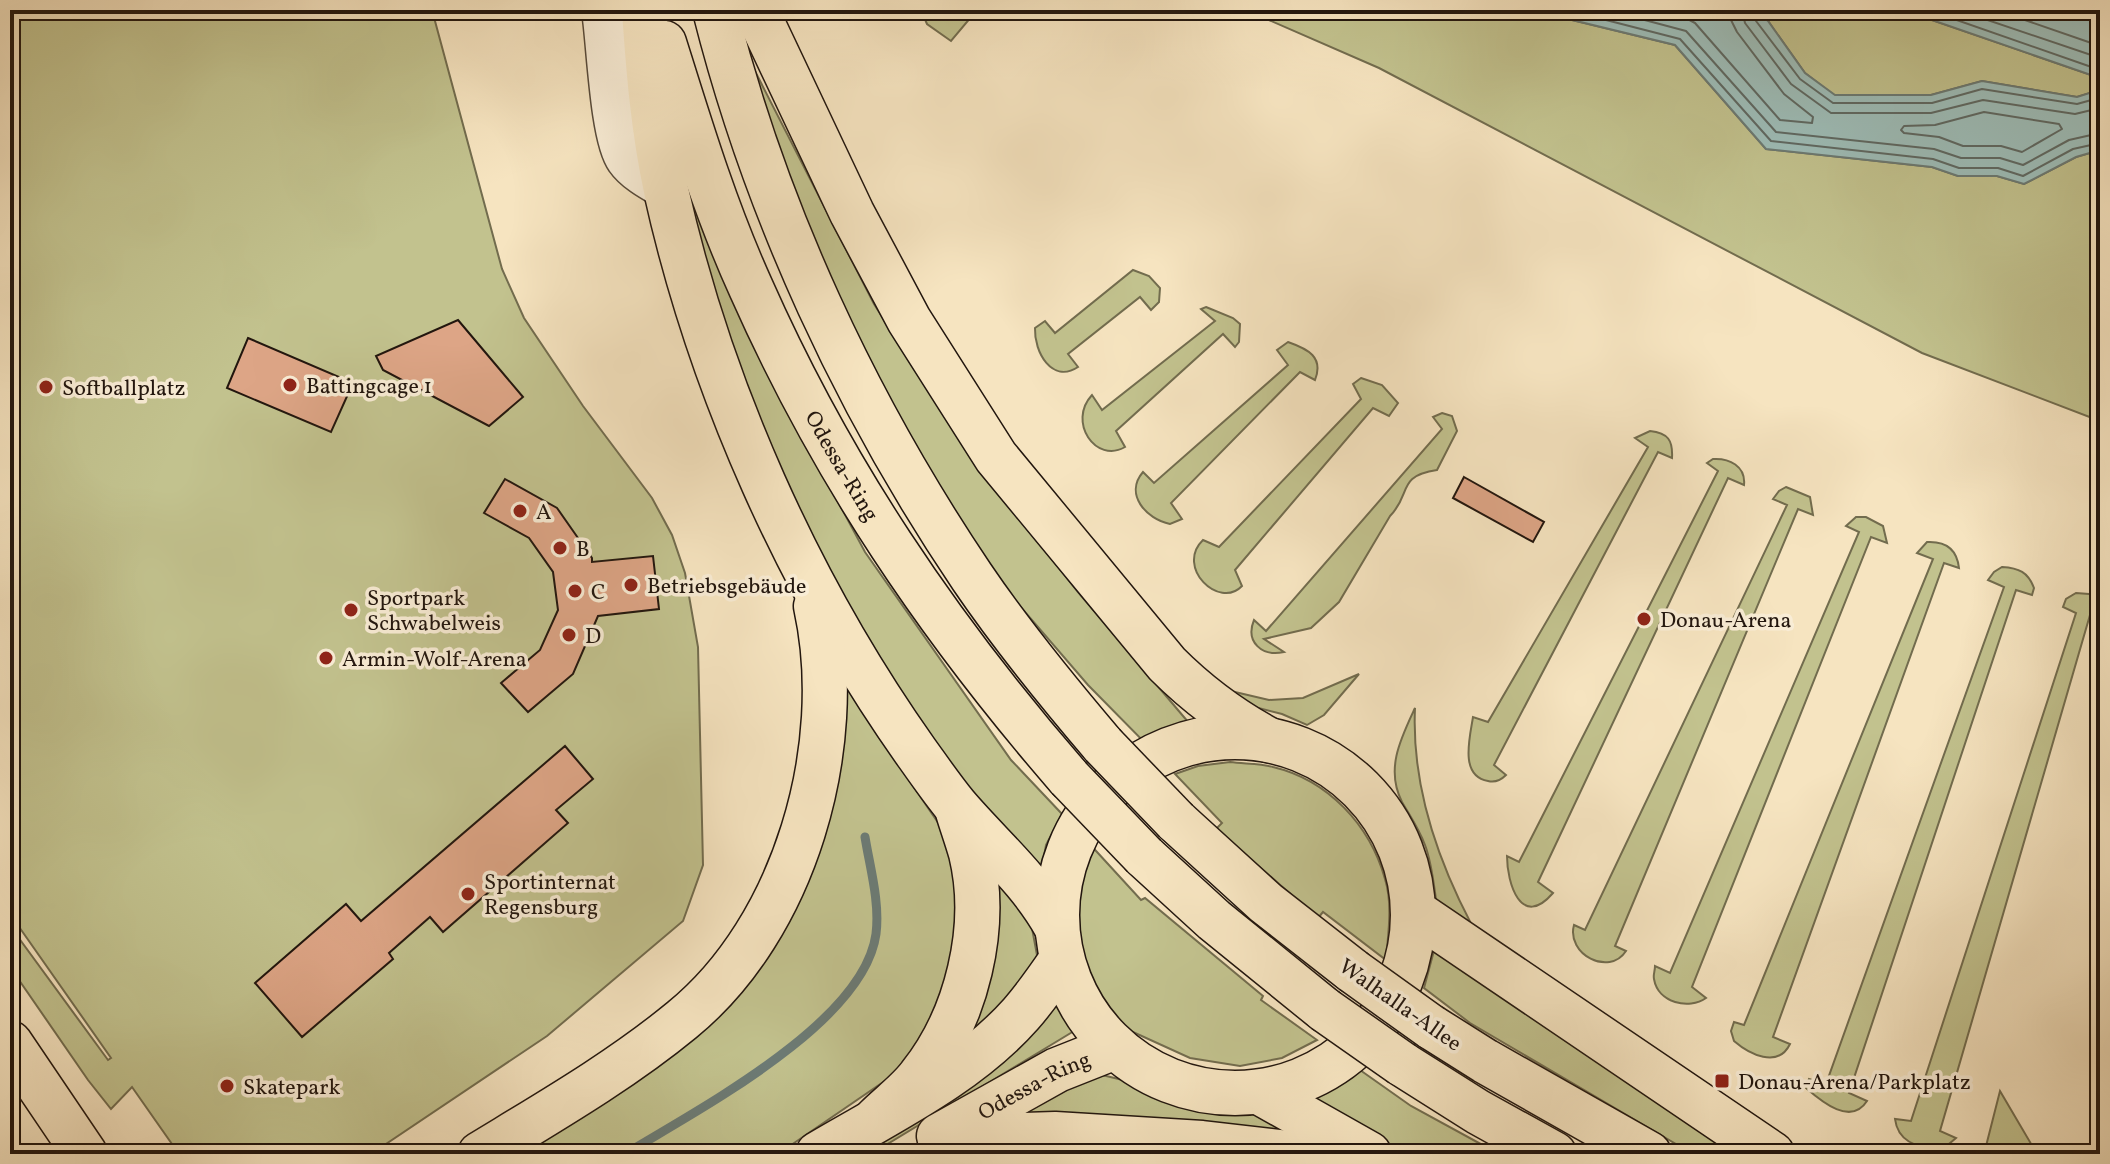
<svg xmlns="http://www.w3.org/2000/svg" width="2110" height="1164" font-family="Vollkorn,serif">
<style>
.green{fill:#c2c28e;stroke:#726c4e;stroke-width:2}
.water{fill:#9ebeb9;stroke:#6c7b75;stroke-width:2}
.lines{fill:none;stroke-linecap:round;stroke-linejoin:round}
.shore{stroke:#606a64;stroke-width:2}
.stream{stroke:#6c7b75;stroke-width:9}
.building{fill:#dda586;stroke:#22160e;stroke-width:2}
.minor-casing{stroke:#574a3a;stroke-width:43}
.major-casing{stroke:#22160e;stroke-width:47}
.highway-casing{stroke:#22160e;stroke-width:47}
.minor{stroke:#f9edd6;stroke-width:40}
.major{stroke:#f6e4c0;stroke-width:44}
.highway{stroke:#f6e4c0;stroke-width:44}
.highway-bridge-casing{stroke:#22160e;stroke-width:47;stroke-linecap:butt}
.highway-bridge{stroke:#f6e4c0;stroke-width:44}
.poi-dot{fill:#8f2418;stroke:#f9edd6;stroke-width:3}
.labels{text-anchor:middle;stroke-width:7;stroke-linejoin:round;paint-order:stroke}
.poi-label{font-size:22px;fill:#22160e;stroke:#f9edd6;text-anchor:start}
.street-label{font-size:22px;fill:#22160e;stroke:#f9edd6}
</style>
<rect width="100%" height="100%" fill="#f6e4c0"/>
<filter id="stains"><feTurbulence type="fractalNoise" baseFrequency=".0025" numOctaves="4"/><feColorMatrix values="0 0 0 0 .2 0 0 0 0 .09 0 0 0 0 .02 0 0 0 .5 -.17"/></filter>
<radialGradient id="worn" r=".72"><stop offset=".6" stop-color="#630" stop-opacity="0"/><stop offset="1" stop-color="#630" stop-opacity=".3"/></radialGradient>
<g class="green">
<polygon points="10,10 432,10 502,269 524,318 583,406 652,498 672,535 685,573 698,647 703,865 683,921 547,1036 371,1154 179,1154 132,1087 111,1109 88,1080 10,967 10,926 108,1060 111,1058 10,914"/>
<polygon points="921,10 977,10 951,41 927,24"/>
<polygon points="1246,10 1555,10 1564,18 1675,45 1766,149 1932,167 1958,176 1997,176 2024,184 2076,157 2100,150 2100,421 1922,353 1379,68"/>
<polygon points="1757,10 1903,10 2094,76 2096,85 2093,92 2077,97 1982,81 1931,95 1835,96 1805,73 1768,21"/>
<polygon points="736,34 874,304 969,454 1078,592 1200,736 1151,749 1088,685 994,576 918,458 812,248"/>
<polygon points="666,107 783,399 865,552 1011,760 1062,814 1046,845 1040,879 997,835 826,580 721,331"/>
<path d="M1133,270L1149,276L1160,288L1159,302L1151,310L1140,297L1068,354L1078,367C1052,384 1034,352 1035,328L1045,321L1055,333Z"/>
<path d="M1206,307L1233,318L1240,324L1239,342L1235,347L1223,334L1116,431L1125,447C1096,464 1067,422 1092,395L1102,410L1215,321L1201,309Z"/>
<path d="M1288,342C1308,349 1324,357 1315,380L1300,372L1171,503L1182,519L1170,524C1146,519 1124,494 1143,472L1154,483L1288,365L1277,350Z"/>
<path d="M1361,378L1382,385L1398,403L1389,416L1373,408L1235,570L1242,586C1219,610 1175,567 1203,540L1219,547L1361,399L1353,384Z"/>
<path d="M1442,413L1452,416L1457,431L1437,470C1396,476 1412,494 1390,516L1339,602L1311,628L1264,639L1284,652C1262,657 1245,642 1254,620L1266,631L1442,429L1433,417Z"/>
<path d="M1650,431C1668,433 1673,440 1672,458L1658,452L1494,765L1506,775C1501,780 1496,783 1488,781C1459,776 1470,737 1473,717L1488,722L1648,447L1635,438Z"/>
<path d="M1713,459C1729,458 1746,466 1744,485L1728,478L1538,882L1553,893C1521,930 1507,883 1507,856L1519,862L1718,471L1707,463Z"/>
<path d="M1786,487L1810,497L1813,515L1798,509L1615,946L1626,951C1609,977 1566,954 1574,925L1585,930L1787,505L1773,499L1779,491Z"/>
<path d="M1856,517H1866L1883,526L1887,543L1871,537L1692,987L1706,998C1689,1010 1658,1003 1654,979C1653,975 1655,971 1655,966L1670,973L1859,532L1846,526Z"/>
<path d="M1927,542C1946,541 1957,550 1959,568L1944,563L1773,1037L1790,1044C1778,1069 1749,1054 1734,1041L1731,1031L1734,1022L1744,1025L1933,559L1917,553Z"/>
<path d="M2002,567C2019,568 2028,572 2034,588L2032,595L2016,590L1849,1093L1867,1101C1851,1126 1822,1102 1806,1088L1809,1079L1826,1084L2004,587L1988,580L1994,572Z"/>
<path d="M2076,593L2089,594L2098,601L2100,618L2090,615L1940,1131L1956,1138L1943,1149C1921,1149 1898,1143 1895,1119L1911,1121L2076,613L2063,607L2066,599Z"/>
<polygon points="829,643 909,780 941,827 955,874 956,967 925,1037 892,1076 778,1154 508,1154 749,969"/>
<polygon points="1359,674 1324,715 1307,725 1282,714 1247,705 1218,688 1269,700 1303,698"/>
<path d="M1415,708C1411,793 1443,876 1485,949L1438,912C1434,890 1433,866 1425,845C1419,829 1410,816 1402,802C1385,769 1401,738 1415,708Z"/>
<path d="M1230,762C1244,764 1259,763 1273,767C1328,780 1370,825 1385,879C1393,905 1388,934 1386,960L1323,912L1318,918L1216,829L1222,823L1175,774L1198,766Z"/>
<polygon points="1086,840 1141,900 1145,898 1263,996 1261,1000 1317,1040 1282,1058 1240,1066 1190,1058 1133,1032 1108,1026 1092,1008 1076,976 1066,938 1068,902 1076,862"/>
<polygon points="979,854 1029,912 1037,955 1027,986 941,1064"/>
<polygon points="1436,943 1737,1154 1693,1154 1470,1023 1424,988"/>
<polygon points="1054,1001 1074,1031 871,1154 846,1154"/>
<polygon points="1360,1070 1411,1106 1499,1154 1406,1154 1305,1101"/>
<polygon points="1102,1075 1127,1081 1167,1101 1200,1110 1236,1114 1266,1112 1353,1154 998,1117"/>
<polygon points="2000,1091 2037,1154 1984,1154"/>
</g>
<polygon class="water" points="1555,10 1757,10 1768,21 1805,73 1835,95 1931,95 1982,81 2077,97 2093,92 2096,85 2094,76 1903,10 2100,10 2100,150 2076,157 2024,184 1997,176 1958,176 1932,167 1766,149 1675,45 1564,18"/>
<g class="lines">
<g class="shore">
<polyline points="1567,10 1680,39 1771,141 1933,159 1959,168 1998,168 2023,176 2073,149 2100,143"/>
<polyline points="1607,10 1686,31 1776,132 1934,149 1961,158 2000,158 2023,165 2069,140 2100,133"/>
<polyline points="1657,10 1684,17 1695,23 1780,120 1812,123 1813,117 1784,94 1737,32 1731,20 1730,10"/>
<polyline points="1742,10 1745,23 1791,84 1831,113 1931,113 1983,100 2075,114 2100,108"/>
<polyline points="1752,10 1753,17 1800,79 1833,103 1932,103 1982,89 2077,104 2095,99 2100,95"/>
<polyline points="1928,10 2100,70"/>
<polyline points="1958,10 2100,58"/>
<polyline points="1996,10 2100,46"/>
<polygon points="1984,112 2059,124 2062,129 2022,152 2001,146 1963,146 1939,137 1904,133 1901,130 1904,126 1935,125"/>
</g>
<path class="stream" d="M625,1154C697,1110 864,1023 876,934C880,902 870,868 865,837"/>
</g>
<g class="building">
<polygon points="458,320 523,397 489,426 383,370 376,356"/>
<polygon points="248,338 353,383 331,432 227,388"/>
<polygon points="1464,477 1544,522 1533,542 1453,498"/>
<polygon points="505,479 557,508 592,558 592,562 653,556 659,609 598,616 573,674 528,712 501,683 540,650 558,610 553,572 529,538 484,513"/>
<polygon points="565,746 593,779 556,810 568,823 443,932 430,917 389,953 393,959 302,1037 255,983 346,904 361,921"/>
</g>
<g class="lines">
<g class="minor-casing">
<path id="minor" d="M605,10L603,18C607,48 611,139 626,159C635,172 652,181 666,189"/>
</g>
<g class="major-casing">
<g id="major">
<circle cx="1235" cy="915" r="178"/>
<polyline points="1415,912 1772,1154"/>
<polyline points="10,1043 85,1154"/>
<polyline points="1261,1093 1369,1154"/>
<path id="s1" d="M939,1136L1057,1070L1115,1047"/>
<path d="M818,1154C887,1113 967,1075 1021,1014C1036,997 1049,978 1062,959"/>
<polyline points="940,1154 990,1136 1055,1134 1202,1143 1297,1154"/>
</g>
</g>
<g class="highway-casing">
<g id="highway">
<path d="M644,10C648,70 653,131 666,190C710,388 799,587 916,752C929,770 942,789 956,806C991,847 1030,879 1056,926"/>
<path d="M715,10C766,212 856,405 972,577C1012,636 1057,691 1103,745"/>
<path d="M756,10L852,213L909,320L996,457L1167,664C1198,695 1230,719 1269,740"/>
<path id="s2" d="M664,43C690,126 715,209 751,288C832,471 938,627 1069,778"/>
<polyline points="1176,821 1266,903 1353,971"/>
<polyline points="1144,856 1214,920 1325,1010"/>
<polyline points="1431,1027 1485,1061 1649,1154"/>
<polyline points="1402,1064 1478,1112 1554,1154"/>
<path d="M876,1119C890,1105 908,1092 920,1076C967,1017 989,927 971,853C967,839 962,825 958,812"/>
<path d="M480,1154C549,1112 620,1071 682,1020C795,928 847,747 816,606"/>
</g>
</g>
<use href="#minor" class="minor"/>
<use href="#major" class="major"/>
<use href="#highway" class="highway"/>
<g class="highway-bridge-casing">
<g id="highway-bridge">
<polyline points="1103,745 1176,821"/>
<polyline points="1069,778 1144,856"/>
<polyline points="1353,971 1431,1027"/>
<polyline points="1325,1010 1402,1064"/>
</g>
</g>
<use href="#highway-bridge" class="highway-bridge"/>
</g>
<g class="poi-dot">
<circle cx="290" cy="385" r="8"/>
<circle cx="46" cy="387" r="8"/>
<circle cx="520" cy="511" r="8"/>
<circle cx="560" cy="548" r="8"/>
<circle cx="631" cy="585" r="8"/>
<circle cx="575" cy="591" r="8"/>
<circle cx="351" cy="610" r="8"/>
<circle cx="1644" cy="619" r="8"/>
<circle cx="569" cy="635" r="8"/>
<circle cx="326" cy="658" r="8"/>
<circle cx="468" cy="894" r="8"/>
<rect x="1714" y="1073" width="16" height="16" rx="4"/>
<circle cx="227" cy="1086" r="8"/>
</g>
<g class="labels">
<g class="poi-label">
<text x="306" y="393">Battingcage 1</text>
<text x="62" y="395">Softballplatz</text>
<text x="536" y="519">A</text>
<text x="576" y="556">B</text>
<text x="647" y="593">Betriebsgebäude</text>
<text x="591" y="599">C</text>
<text x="367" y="605">Sportpark<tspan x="367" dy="25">Schwabelweis</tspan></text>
<text x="1660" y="627">Donau-Arena</text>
<text x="585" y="643">D</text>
<text x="342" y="666">Armin-Wolf-Arena</text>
<text x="484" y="889">Sportinternat<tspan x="484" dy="25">Regensburg</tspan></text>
<text x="1738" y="1089">Donau-Arena/Parkplatz</text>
<text x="243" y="1094">Skatepark</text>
</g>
<g class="street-label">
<text dy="8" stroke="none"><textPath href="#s2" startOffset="460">Odessa-Ring</textPath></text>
<text transform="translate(1401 1004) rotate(35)" y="8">Walhalla-Allee</text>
<text dy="8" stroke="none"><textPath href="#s1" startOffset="108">Odessa-Ring</textPath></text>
</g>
</g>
<rect width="2110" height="1164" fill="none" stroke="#f6e4c0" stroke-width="40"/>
<rect x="12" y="12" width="2086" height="1140" fill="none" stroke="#22160e" stroke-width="4"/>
<rect x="20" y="20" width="2070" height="1124" fill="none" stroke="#22160e" stroke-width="2"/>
<rect width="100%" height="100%" filter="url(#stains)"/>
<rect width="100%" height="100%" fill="url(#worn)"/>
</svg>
